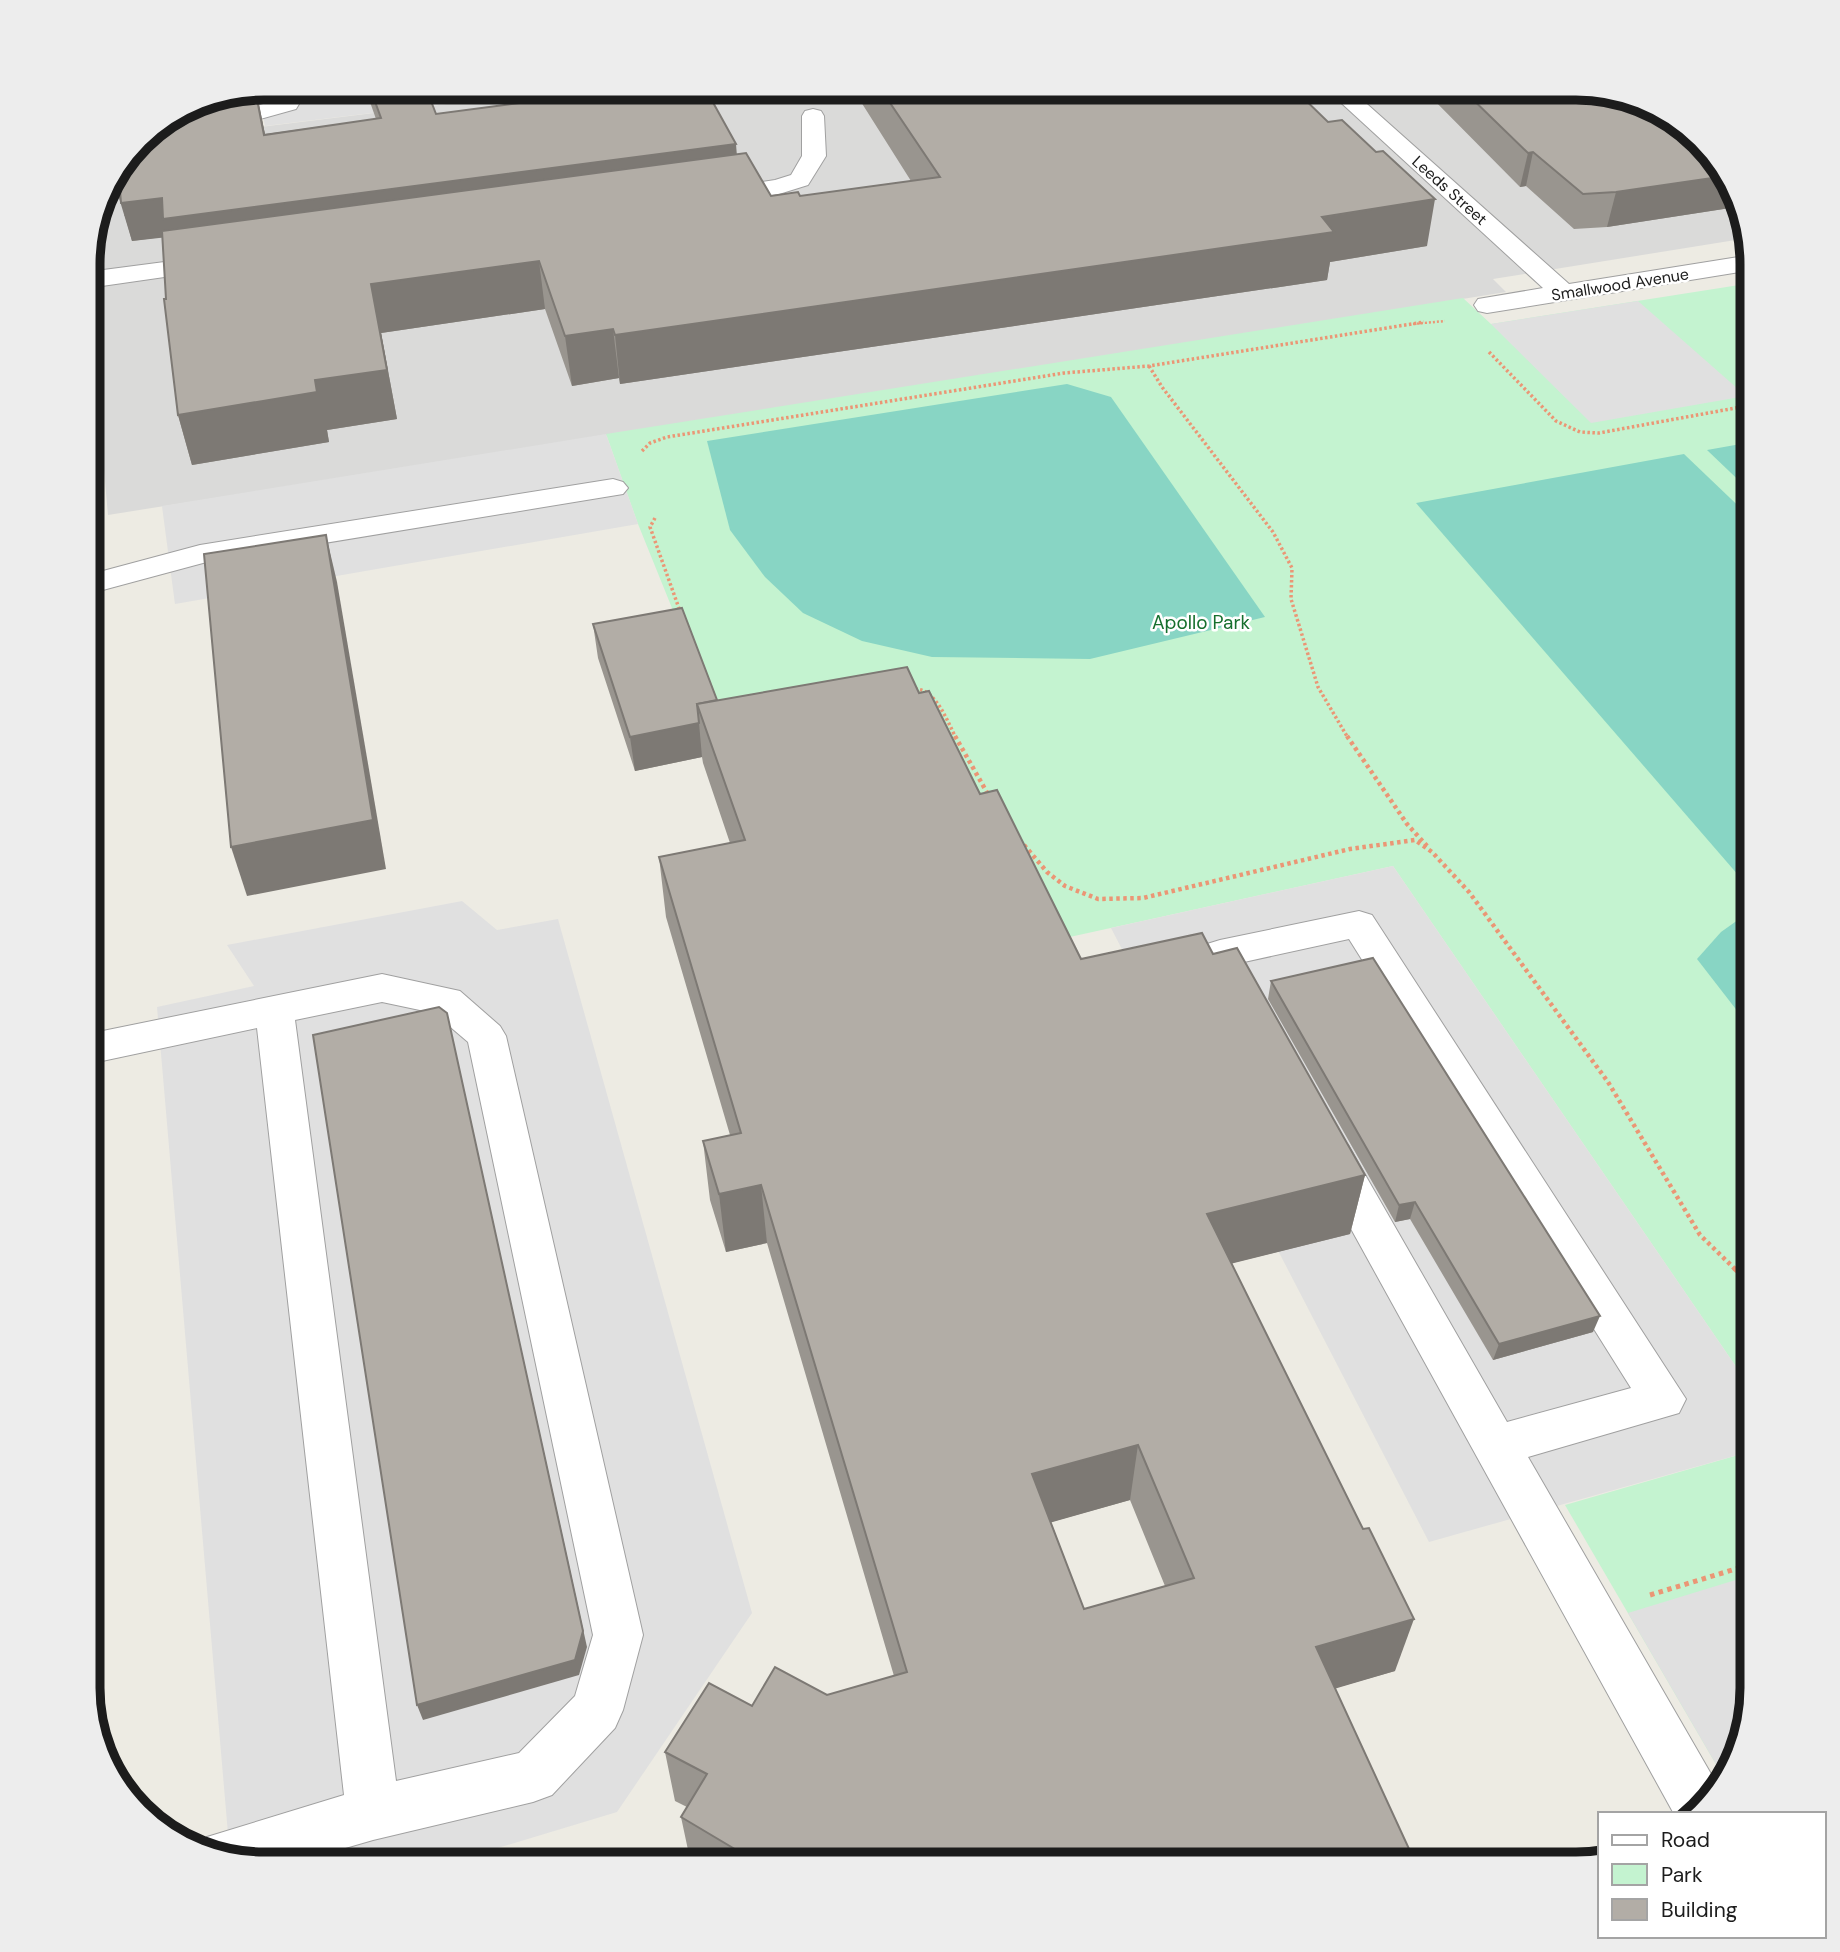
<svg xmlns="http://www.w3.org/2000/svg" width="1840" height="1952" font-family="'DM Sans',sans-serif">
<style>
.residential{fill:#dadad9}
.park{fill:#c4f3d0}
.pitch{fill:#88d5c4}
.parking{fill:#e0e0e0}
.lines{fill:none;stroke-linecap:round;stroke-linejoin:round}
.minor-casing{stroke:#a0a0a0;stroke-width:2}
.path-far3{stroke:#eb9675;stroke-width:2.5;stroke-dasharray:2 2;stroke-linecap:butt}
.path-far2{stroke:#eb9675;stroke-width:3.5;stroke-dasharray:2.5 2.5;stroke-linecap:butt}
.path-far1{stroke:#eb9675;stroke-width:4.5;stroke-dasharray:3.5 3.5;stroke-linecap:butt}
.path{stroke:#eb9675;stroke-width:5;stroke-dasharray:4.5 4.5;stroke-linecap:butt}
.minor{fill:#fff;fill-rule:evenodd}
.wall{fill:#99958f;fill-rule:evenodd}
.shaded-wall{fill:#7d7974}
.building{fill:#b2ada6;stroke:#7d7974;stroke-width:2;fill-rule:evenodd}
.labels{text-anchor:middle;stroke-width:5;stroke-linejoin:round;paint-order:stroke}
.far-street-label{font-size:16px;fill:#1c1c1c;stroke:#fff}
.park-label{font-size:19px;fill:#166f2d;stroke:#fff}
.rim{fill:none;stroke:#1c1c1c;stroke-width:9}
</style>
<rect width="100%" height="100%" fill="#edebe3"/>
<polygon class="residential" points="577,88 1587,88 1716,156 1743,207 1748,238 1493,279 1506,292 108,515 88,291 88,252 106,186 139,142"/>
<g class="park">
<polygon points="1752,283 1752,1390 1393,866 1047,942 731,754 638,524 606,434 1463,298 1491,324"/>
<polygon points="1752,1451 1752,1689 1734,1766 1724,1778 1565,1505"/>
</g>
<g class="pitch">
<polygon points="1067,384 1111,397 1265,617 1090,659 932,657 862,641 803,613 765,577 730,530 707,441"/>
<polygon points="1752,442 1752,493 1707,450"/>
<polygon points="1684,454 1752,519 1752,891 1416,503"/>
<polygon points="1752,910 1752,1030 1697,959 1721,932"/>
</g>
<g class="parking">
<polygon points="264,88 577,88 265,126 258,89"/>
<polygon points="1638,301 1746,396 1591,423 1491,324"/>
<polygon points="606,434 638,524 175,604 162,506"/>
<polygon points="1393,866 1752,1390 1752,1451 1429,1542 1111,928"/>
<polygon points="462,901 497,930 558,919 752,1613 617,1812 445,1864 263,1864 230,1857 157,1007 254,986 227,945"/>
<polygon points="1752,1575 1752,1689 1734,1766 1724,1778 1628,1613"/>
</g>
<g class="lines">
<g class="minor-casing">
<g id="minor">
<polygon points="1325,88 1349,88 1569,284 1751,255 1752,270 1487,313 1478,311 1474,305 1478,299 1543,288"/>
<polygon points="288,97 296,99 299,104 296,109 253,121 156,133 148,131 170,117 251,107"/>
<polygon points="813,109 821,111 824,116 826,156 808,185 779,194 714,203 705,201 702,196 705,191 775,180 791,175 802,156 802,116 805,111"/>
<polygon points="218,255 227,258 231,263 227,268 88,288 88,272"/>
<polygon points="613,479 623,482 628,488 623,494 203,563 88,594 88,575 200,545"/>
<polygon points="1359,911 1372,915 1686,1399 1679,1413 1528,1457 1718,1786 1695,1814 1674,1814 1318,1169 1312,1157 1318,1145 1333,1141 1348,1145 1507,1422 1631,1388 1349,939 1244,962 1255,982 1250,992 1236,996 1222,992 1201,954 1207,944 1220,940"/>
<path d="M382,974L460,991L500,1026L506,1036L643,1635L623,1710L615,1728L552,1795L533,1802L373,1840L290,1864H263L201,1850L207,1837L344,1795L257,1028L88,1064V1034ZM382,1002L434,1013L468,1042L593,1635L575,1696L519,1753L396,1781L295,1020Z"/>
</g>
</g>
<g class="path-far3">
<polyline points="1752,316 1752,320"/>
<polyline points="1413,324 1445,321"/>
</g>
<g class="path-far2">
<polyline points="1489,352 1556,421 1580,432 1599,433 1752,405"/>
<polyline points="1149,366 1162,387 1273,532 1292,568 1291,599 1318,687 1348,738"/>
<polyline points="642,451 650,443 667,437 1064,373 1149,366 1424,322"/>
<polyline points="655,518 650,527 681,614"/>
<path d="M915,689C936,689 947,721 956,738"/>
</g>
<g class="path-far1">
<polyline points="955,736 989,796"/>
<polyline points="1347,736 1407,824 1427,846"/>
<polyline points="1024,845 1047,872 1065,886 1098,899 1143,898 1350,849 1415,840 1432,852 1469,892 1608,1082 1700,1235 1736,1270"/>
</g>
<g class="path">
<polyline points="1734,1268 1752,1285"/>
<polyline points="1650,1595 1752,1564"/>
</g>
<use href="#minor" class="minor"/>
</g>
<g class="wall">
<polygon points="365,88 426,88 436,114 737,154 771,196 800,196 911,181 856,94 855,88 1293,88 1427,246 1330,262 1327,280 620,384 619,378 572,386 545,309 381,333 397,419 327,430 329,442 192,465 178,415 166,299 162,237 132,241 125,216 124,216 197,101 256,89 265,134 376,119"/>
<polygon points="1422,88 1587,88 1716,156 1743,206 1607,227 1574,229 1526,186 1520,187"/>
<path d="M593,624L717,700L919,693L1081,959L1213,954L1365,1175L1350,1234L1232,1263L1395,1671L1335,1688L1416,1864H691L681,1817L687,1807L675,1801L665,1752L752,1706L827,1695L894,1676L767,1243L726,1252L710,1200L703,1141L730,1135L666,917L659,857L730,843L703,763L702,757L635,771L598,658ZM1130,1500L1165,1586L1084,1609L1051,1522Z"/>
<polygon points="1271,981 1593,1332 1493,1360 1410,1219 1395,1222 1268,999"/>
</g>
<g class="shaded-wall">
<polygon points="256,89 258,102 273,172 197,101"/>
<polygon points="736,144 739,182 168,237 132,241 113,178 119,177 162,198"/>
<polygon points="1533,152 1526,186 1520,187 1528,153"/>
<polygon points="1726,176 1743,206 1607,227 1616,192"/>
<polygon points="1435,199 1427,246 1330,262 1327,280 620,384 615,335"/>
<polygon points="539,261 545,309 381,333 397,419 327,430 329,442 192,465 178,415 315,380 371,284"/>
<polygon points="613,329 619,378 572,386 565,336"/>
<polygon points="326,535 337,582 386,869 247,896 231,847"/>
<polygon points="699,723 702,757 635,771 630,737"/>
<polygon points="451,1031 587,1647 579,1675 423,1720 417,1705"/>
<polygon points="1365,1175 1350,1234 1198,1272 1207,1214"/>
<polygon points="761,1185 767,1243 726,1252 719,1194"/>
<polygon points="1415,1202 1410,1219 1395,1222 1399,1205"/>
<polygon points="1600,1316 1593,1332 1493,1360 1499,1344"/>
<polygon points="1138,1445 1130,1500 1028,1529 1032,1474"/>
<polygon points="1414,1619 1395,1671 1300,1699 1316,1647"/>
</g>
<g class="building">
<polygon points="370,88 426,88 436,114 632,88 705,88 736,144 163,219 162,198 121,203 119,177 112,177 147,132 197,101 255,89 264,135 381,118"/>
<polygon points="880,88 1293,88 1328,122 1342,120 1376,152 1383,151 1435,199 1322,217 1334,232 615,335 613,329 565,336 539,261 371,284 387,370 315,380 317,392 178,415 164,299 166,299 162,231 746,153 771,196 798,192 800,196 940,177"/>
<polygon points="1461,88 1587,88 1655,106 1716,156 1726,176 1616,192 1583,194 1533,152 1528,153"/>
<polygon points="326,535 373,820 231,847 204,554"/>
<polygon points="682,608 717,700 697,704 699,723 630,737 593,624"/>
<path d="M907,667L919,693L929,691L980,794L997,790L1081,959L1202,933L1213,954L1237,948L1365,1175L1207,1214L1363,1529L1369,1528L1414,1619L1316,1647L1416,1864H760L681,1817L707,1774L665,1752L709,1683L752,1706L775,1667L827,1695L907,1672L761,1185L719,1194L703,1141L741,1133L659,857L745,840L697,704ZM1138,1445L1194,1578L1084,1609L1032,1474Z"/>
<polygon points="1373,958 1600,1316 1499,1344 1415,1202 1399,1205 1271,981"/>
<polygon points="439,1007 447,1013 583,1631 575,1660 417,1705 313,1035"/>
</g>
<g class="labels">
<g class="far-street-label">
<text transform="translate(1450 190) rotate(42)" y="6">Leeds Street</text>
<text transform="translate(1620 284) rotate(-9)" y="6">Smallwood Avenue</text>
</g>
<g class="park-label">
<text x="1201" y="629">Apollo Park</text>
</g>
</g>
<path d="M0 0H1840V1952H0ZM264 100H1576A164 164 0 0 1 1740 264V1688A164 164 0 0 1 1576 1852H264A164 164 0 0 1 100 1688V264A164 164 0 0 1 264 100Z" fill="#ededed" fill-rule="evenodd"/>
<path class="rim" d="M264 100H1576A164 164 0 0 1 1740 264V1688A164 164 0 0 1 1576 1852H264A164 164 0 0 1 100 1688V264A164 164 0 0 1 264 100Z"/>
<rect x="1598" y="1812" width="228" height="126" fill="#ffffff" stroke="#a4a4a4" stroke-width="2"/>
<rect x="1612" y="1835" width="35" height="10" fill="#ffffff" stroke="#a4a4a4" stroke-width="2"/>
<text x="1661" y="1847" font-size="21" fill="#1c1c1c">Road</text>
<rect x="1612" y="1864" width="35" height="21" fill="#c4f3d0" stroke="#a4a4a4" stroke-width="2"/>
<text x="1661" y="1882" font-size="21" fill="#1c1c1c">Park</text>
<rect x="1612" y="1899" width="35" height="21" fill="#b2ada6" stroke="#a4a4a4" stroke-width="2"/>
<text x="1661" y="1917" font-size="21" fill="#1c1c1c">Building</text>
</svg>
